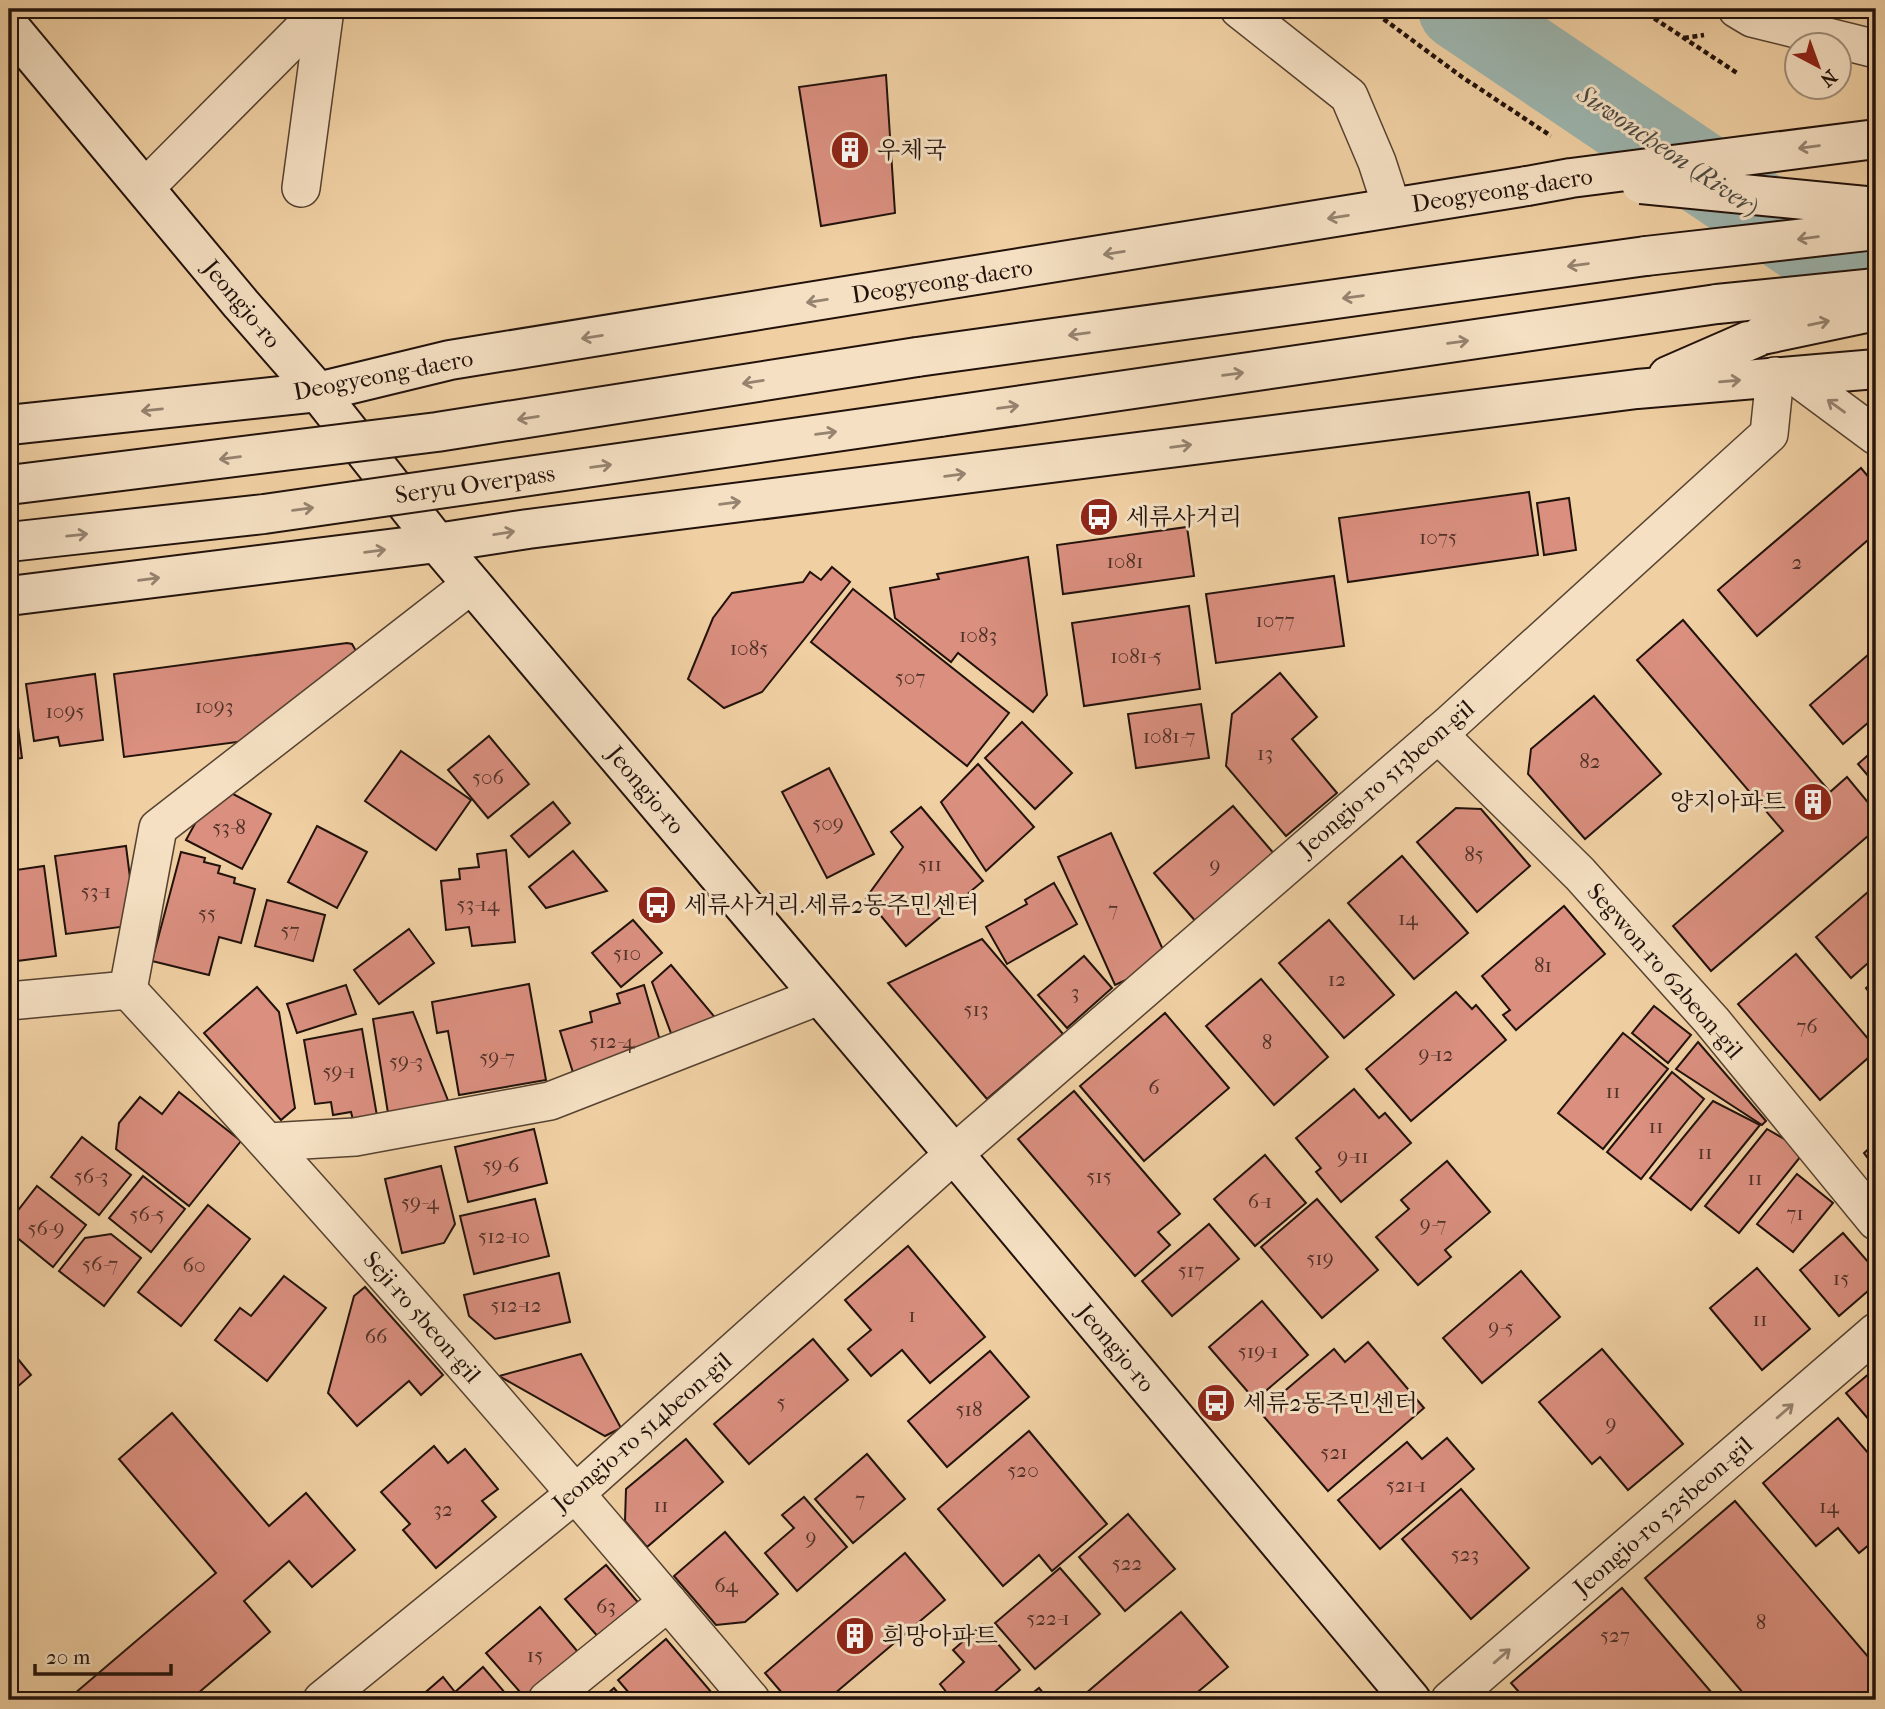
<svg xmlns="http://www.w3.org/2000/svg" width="1885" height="1709" font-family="'IM FELL French Canon','Noto Serif KR',serif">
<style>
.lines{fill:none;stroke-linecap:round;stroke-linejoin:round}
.river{stroke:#9cb5ae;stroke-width:82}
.building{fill:#da8f7f;stroke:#22120b;stroke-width:2}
.street-casing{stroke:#564231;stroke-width:40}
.secondary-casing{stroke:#22120b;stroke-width:42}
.path{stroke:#22120b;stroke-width:4.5;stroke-dasharray:5 3.5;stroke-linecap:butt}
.street{stroke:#f5e0c3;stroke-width:37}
.secondary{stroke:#f5e0c3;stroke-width:38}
.secondary-bridge-casing{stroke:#22120b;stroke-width:42;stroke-linecap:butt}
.secondary-bridge{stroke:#f5e0c3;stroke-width:38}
.oneway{stroke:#968370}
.labels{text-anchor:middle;stroke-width:6;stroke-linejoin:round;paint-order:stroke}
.number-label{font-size:21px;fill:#503128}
.poi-label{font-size:24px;fill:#22120b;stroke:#f5e0c3;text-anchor:start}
.street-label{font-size:24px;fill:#22120b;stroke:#f5e0c3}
.water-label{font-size:26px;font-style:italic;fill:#4d4b44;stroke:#f5e0c3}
</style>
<rect width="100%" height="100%" fill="#f0d0a3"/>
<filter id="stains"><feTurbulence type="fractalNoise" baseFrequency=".00286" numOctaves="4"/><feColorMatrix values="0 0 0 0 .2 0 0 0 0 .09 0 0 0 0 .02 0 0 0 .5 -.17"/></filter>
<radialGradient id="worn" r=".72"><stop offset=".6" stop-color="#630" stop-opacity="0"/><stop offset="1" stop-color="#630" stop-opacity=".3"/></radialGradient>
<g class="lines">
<polyline class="river" points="1459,9 1876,291"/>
</g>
<g class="building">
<polygon points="886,75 895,213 821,226 799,87"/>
<polygon points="1861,468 1876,486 1876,533 1757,636 1718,590"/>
<polygon points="1529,492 1538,555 1348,582 1339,518"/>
<polygon points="1569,498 1576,550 1544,555 1537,503"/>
<polygon points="1187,527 1194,576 1063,594 1057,545"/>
<polygon points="1028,557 1047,695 1033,712 958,653 951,662 895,618 890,588 939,579 937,574"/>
<polygon points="832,567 850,582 762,692 724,708 688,679 713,618 732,593 803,582 810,572 821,580"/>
<polygon points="1334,576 1344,646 1216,663 1206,594"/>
<polygon points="853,589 1009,713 967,766 811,642"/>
<polygon points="1189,606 1200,689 1084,706 1072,623"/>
<polygon points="1683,620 1830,792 1847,777 1876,812 1876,829 1711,971 1673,926 1783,831 1637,660"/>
<polygon points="347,643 352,644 356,651 267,738 124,757 114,674"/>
<polygon points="1876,648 1876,716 1843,744 1810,705"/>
<polygon points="11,673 22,758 9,760 9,674"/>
<polygon points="1280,673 1317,717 1292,739 1337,793 1286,836 1226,766 1232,714"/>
<polygon points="95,674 103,740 60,746 58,737 34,741 26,684"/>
<polygon points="1594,696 1661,774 1585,839 1528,774 1531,749"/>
<polygon points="1201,704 1209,758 1136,768 1128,714"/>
<polygon points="1022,722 1072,773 1035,809 985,758"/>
<polygon points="489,736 529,784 488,818 448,770"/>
<polygon points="1876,748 1876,785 1858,764"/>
<polygon points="401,751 471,800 436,850 365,801"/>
<polygon points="978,764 1034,827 986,871 941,802"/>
<polygon points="829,768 874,854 827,878 782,792"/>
<polygon points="216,785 271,814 242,869 186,840"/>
<polygon points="553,802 570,823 529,857 511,836"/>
<polygon points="1233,806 1276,856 1197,923 1154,873"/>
<polygon points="921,807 983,881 906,946 866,898 903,847 891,832"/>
<polygon points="1456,808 1481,809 1530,866 1477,912 1417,842"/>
<polygon points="317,826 367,852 337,908 288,882"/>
<polygon points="1111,833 1168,961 1115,985 1058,857"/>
<polygon points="126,846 136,925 66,934 55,856"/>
<polygon points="506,850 515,942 472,946 469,927 446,930 441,881 460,879 459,869 479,867 477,854"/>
<polygon points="573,851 607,891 546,908 529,887"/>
<polygon points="181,852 205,858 204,862 220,866 218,873 235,878 234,883 255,889 241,943 219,937 209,975 152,961"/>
<polygon points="1402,856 1468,933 1414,979 1348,903"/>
<polygon points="44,866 56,956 9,962 9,871"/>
<polygon points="1054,883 1077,924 1007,964 986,927 1027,904 1025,900"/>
<polygon points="1876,885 1876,956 1851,978 1816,937"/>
<polygon points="267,900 325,915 313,961 255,946"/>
<polygon points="1564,906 1605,954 1516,1030 1503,1015 1510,1010 1482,976"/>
<polygon points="633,920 662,953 621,987 592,953"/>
<polygon points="1329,920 1394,995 1344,1038 1279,963"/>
<polygon points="409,929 434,963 379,1004 354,970"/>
<polygon points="982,939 1063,1034 987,1099 888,983"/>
<polygon points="1796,954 1876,1048 1876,1051 1820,1100 1738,1004"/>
<polygon points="1084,956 1112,988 1067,1028 1038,995"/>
<polygon points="671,965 723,1027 675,1044 652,982"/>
<polygon points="1261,979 1328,1057 1274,1105 1206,1026"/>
<polygon points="1876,979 1876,1001 1866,988"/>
<polygon points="529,984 546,1080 459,1095 448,1031 437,1033 432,1002"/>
<polygon points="346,985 356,1014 297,1033 287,1004"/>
<polygon points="644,985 663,1051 575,1079 560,1031 592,1022 590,1012 620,1003 617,994"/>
<polygon points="257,987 279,1012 295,1108 281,1120 204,1033"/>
<polygon points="1456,992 1472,1009 1476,1005 1506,1040 1411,1121 1366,1069"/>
<polygon points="1654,1006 1691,1035 1668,1063 1632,1033"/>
<polygon points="413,1012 449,1103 388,1113 373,1019"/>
<polygon points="1165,1013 1229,1088 1144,1161 1080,1086"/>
<polygon points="362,1029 377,1116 353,1120 351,1112 333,1115 331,1102 315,1104 304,1040"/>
<polygon points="1623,1033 1668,1069 1603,1149 1558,1113"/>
<polygon points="1698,1042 1766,1121 1762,1125 1676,1069"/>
<polygon points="1672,1072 1704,1099 1641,1179 1607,1152"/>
<polygon points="1354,1089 1379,1118 1385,1113 1411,1143 1341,1202 1316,1172 1321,1168 1296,1138"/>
<polygon points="1074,1091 1180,1214 1158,1232 1170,1245 1135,1276 1018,1139"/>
<polygon points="179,1092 241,1141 189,1206 116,1149 119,1123 140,1097 162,1114"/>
<polygon points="1713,1101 1760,1125 1691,1210 1650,1178"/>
<polygon points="534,1129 547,1183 468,1202 455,1147"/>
<polygon points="1767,1129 1805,1151 1739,1233 1705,1206"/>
<polygon points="82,1137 131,1175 99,1215 51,1177"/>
<polygon points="1876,1142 1876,1169 1864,1153"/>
<polygon points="1265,1155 1306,1203 1255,1246 1214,1199"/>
<polygon points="1447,1161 1490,1212 1445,1250 1451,1257 1418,1285 1376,1237 1409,1209 1401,1200"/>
<polygon points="441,1166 455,1224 444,1243 402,1253 385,1179"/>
<polygon points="1797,1174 1833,1203 1793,1252 1757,1224"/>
<polygon points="143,1176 185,1209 151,1252 109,1218"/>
<polygon points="37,1186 86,1225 53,1267 9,1231 9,1222"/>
<polygon points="535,1199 549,1256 474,1274 460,1216"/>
<polygon points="1317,1199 1378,1270 1322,1318 1261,1247"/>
<polygon points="208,1205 250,1239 181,1326 138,1292"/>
<polygon points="1209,1224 1239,1259 1172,1316 1142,1281"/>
<polygon points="1843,1233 1876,1271 1876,1284 1839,1316 1800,1270"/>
<polygon points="111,1234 141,1258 104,1306 59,1271 85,1238"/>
<polygon points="908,1246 985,1337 930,1383 902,1350 871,1376 848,1349 871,1330 845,1300"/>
<polygon points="1757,1268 1810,1329 1762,1370 1710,1308"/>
<polygon points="1521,1271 1560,1317 1482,1383 1443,1338"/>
<polygon points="559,1273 570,1322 495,1339 469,1316 464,1295"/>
<polygon points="284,1276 326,1308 267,1381 215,1340 240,1308 251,1316"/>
<polygon points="365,1287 443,1375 421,1395 409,1381 357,1426 328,1393 354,1296"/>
<polygon points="1262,1301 1308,1355 1255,1400 1209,1347"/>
<polygon points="813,1339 848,1380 749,1464 714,1424"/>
<polygon points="1368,1342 1424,1408 1328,1491 1260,1412 1334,1349 1345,1362"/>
<polygon points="9,1348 31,1375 9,1394"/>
<polygon points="1602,1349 1683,1444 1628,1490 1600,1457 1592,1464 1539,1402"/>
<polygon points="990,1351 1029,1397 947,1467 908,1421"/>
<polygon points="581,1354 621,1428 605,1436 499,1376"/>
<polygon points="1876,1368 1876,1428 1846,1393"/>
<polygon points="172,1413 269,1526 306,1493 355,1550 312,1587 289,1561 244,1601 270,1632 190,1700 67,1700 216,1573 119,1459"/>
<polygon points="1838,1418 1876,1462 1876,1539 1859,1553 1838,1528 1816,1546 1763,1483"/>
<polygon points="1029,1431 1107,1524 1052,1571 1039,1555 1003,1586 938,1509"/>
<polygon points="1447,1438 1474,1469 1380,1549 1338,1500 1407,1442 1422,1459"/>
<polygon points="686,1439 723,1482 647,1547 625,1521 626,1489"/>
<polygon points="434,1446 448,1463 465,1449 498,1489 482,1501 496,1517 436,1568 403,1530 410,1524 381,1492"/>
<polygon points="867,1454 905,1499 853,1543 815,1499"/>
<polygon points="1461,1489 1529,1568 1471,1619 1402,1539"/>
<polygon points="804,1497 847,1547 797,1591 765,1553 794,1528 782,1515"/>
<polygon points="1735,1501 1876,1666 1876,1700 1749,1700 1645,1578"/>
<polygon points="1128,1514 1175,1569 1125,1611 1079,1557"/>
<polygon points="725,1532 778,1594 745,1622 716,1625 674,1576"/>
<polygon points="905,1553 945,1600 827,1700 788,1700 765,1673"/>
<polygon points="606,1565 647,1613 607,1647 565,1599"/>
<polygon points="1060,1568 1100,1614 1035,1669 995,1623"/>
<polygon points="1622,1588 1718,1700 1526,1700 1511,1683"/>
<polygon points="540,1607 583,1658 533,1700 527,1700 486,1653"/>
<polygon points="1181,1612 1228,1667 1188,1700 1078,1700"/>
<polygon points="982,1625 1020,1670 985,1700 938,1700 947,1693 940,1684 964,1662 953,1650"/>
<polygon points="666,1639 718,1700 635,1700 618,1680"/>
<polygon points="483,1667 511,1700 422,1700 420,1697 443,1677 455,1692"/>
<polygon points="614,1688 624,1700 600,1700"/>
<polygon points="1039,1688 1049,1700 1024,1700"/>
</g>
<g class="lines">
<g class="street-casing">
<g id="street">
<polyline points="1239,9 1349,96 1377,162 1392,208"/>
<polyline points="1737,9 1752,18 1876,49"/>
<polyline points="145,188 323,9"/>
<polyline points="301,188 325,9"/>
<polyline points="1795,376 1876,436"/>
<polyline points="1438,734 1580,874 1712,1021 1876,1221"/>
<polyline points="128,990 158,828 472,584"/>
<path d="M9,1001L128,990C342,1221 548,1459 751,1700"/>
<polyline points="268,1142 355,1137 550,1101 819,996"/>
<polyline points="322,1700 576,1493 954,1154 1451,723 1769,434 1775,376"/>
<polyline points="547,1700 668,1602"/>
<polyline points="1450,1700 1876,1332"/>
</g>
</g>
<g class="secondary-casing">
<g id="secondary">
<polyline points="9,26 241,304 318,392 437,543 954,1154 1411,1700"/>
<polyline points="917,357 1646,256"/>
<polyline points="1668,376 1762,335"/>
<polyline points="940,417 1717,304"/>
<polyline points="9,425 318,392 450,360 1527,186"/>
<polyline points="9,596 437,543 528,529 1637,389 1876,369"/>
</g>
</g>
<g class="path">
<polyline points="1370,9 1462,77 1551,136"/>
<polyline points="1640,9 1737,73"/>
<polyline points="1684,38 1704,35"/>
</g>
<use href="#street" class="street"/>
<use href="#secondary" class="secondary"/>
<g class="secondary-bridge-casing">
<g id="secondary-bridge">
<polyline points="1641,184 1876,207"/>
<polyline points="1527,186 1571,178 1876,139"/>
<polyline points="1646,256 1876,230"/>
<polyline points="1717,304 1876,288"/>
<polyline points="1762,335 1876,311"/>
<polyline points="9,485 437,432 917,357"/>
<polyline points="9,542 264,514 940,417"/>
</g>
</g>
<use href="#secondary-bridge" class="secondary-bridge"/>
</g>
<defs><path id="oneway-shaft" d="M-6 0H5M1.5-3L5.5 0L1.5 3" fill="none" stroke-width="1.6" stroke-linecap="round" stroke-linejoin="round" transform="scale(1.75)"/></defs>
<g class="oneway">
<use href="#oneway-shaft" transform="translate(1809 147) rotate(173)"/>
<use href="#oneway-shaft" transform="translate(1338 217) rotate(171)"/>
<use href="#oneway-shaft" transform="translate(1808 238) rotate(173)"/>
<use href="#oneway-shaft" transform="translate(1114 253) rotate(171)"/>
<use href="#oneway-shaft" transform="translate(1578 265) rotate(172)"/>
<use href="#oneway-shaft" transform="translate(1353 297) rotate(172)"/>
<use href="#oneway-shaft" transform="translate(817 301) rotate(171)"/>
<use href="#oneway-shaft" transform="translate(1819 323) rotate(-12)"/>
<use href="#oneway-shaft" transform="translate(1079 334) rotate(172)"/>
<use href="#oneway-shaft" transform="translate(592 337) rotate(171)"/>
<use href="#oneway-shaft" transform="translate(1458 342) rotate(-8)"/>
<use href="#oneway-shaft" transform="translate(1233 374) rotate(-8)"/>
<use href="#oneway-shaft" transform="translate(1730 381) rotate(-5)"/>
<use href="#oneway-shaft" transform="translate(753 382) rotate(171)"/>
<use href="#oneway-shaft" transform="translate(1836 406) rotate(-144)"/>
<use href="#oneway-shaft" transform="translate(1008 407) rotate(-8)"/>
<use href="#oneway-shaft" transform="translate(152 410) rotate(174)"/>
<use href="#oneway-shaft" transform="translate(528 418) rotate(171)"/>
<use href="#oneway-shaft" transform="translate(826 433) rotate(-8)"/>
<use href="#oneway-shaft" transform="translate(1181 446) rotate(-7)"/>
<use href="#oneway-shaft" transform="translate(230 458) rotate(173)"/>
<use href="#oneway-shaft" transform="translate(601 466) rotate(-8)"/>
<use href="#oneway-shaft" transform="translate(955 475) rotate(-7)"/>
<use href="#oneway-shaft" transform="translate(730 503) rotate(-7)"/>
<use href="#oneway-shaft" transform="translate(303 509) rotate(-8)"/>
<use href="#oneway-shaft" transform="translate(504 533) rotate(-9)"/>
<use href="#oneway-shaft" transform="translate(77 535) rotate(-6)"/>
<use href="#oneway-shaft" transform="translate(375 551) rotate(-7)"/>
<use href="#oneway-shaft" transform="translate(149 579) rotate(-7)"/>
<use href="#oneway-shaft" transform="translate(1785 1411) rotate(-41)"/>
<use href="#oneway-shaft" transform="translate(1502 1656) rotate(-41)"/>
</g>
<defs>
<g id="building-disc" transform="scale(2.0125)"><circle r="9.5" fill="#8f2418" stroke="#f5e0c3"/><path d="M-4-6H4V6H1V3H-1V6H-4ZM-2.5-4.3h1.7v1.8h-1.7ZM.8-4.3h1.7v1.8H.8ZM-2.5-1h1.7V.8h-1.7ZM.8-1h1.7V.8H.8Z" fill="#fff"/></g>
<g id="bus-disc" transform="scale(2.0125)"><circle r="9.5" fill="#8f2418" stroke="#f5e0c3"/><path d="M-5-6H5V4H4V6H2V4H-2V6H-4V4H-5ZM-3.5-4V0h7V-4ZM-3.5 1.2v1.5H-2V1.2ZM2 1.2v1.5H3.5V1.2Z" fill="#fff"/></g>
</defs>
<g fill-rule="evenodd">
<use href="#building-disc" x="850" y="150"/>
<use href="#bus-disc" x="1099" y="517"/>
<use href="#building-disc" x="1813" y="802"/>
<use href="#bus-disc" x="657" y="905"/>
<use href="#bus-disc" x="1216" y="1403"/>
<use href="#building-disc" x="855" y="1636"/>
</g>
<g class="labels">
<g class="number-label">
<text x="1438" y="544">1075</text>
<text x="1125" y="568">1081</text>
<text x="1797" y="569">2</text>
<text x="1275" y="627">1077</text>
<text x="978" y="642">1083</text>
<text x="749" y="655">1085</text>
<text x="1136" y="663">1081-5</text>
<text x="910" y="684">507</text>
<text x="214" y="713">1093</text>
<text x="65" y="718">1095</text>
<text x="1169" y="743">1081-7</text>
<text x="1265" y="760">13</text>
<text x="1590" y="768">82</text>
<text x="488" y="784">506</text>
<text x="828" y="830">509</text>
<text x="229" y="834">53-8</text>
<text x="1474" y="861">85</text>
<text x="930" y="871">511</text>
<text x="1215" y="872">9</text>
<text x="96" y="898">53-1</text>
<text x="478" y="911">53-14</text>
<text x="1113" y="916">7</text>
<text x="207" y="920">55</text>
<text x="1408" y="925">14</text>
<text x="290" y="937">57</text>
<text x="627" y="960">510</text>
<text x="1543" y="972">81</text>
<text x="1337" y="986">12</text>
<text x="1075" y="999">3</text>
<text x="976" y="1016">513</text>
<text x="1807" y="1033">76</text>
<text x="612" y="1048">512-4</text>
<text x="1267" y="1049">8</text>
<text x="1436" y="1061">9-12</text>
<text x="497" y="1064">59-7</text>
<text x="406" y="1068">59-3</text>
<text x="339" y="1078">59-1</text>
<text x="1154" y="1094">6</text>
<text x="1613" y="1098">11</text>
<text x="1656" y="1133">11</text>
<text x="1705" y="1159">11</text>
<text x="1353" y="1163">9-11</text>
<text x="501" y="1172">59-6</text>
<text x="91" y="1183">56-3</text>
<text x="1099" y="1183">515</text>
<text x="1755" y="1185">11</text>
<text x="1260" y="1208">6-1</text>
<text x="420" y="1209">59-4</text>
<text x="1795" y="1220">71</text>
<text x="147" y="1221">56-5</text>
<text x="1433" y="1231">9-7</text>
<text x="46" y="1235">56-9</text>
<text x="504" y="1243">512-10</text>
<text x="1320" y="1265">519</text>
<text x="100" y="1271">56-7</text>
<text x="194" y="1272">60</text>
<text x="1191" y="1277">517</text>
<text x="1841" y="1285">15</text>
<text x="516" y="1312">512-12</text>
<text x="912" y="1322">1</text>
<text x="1760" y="1326">11</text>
<text x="1501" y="1334">9-5</text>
<text x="376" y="1343">66</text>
<text x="1258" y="1358">519-1</text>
<text x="781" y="1409">5</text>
<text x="969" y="1416">518</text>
<text x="1611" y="1430">9</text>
<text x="1334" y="1459">521</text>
<text x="1023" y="1477">520</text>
<text x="1406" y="1492">521-1</text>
<text x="860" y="1506">7</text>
<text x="661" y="1512">11</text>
<text x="1829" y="1513">14</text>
<text x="443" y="1516">32</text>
<text x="811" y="1544">9</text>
<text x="1465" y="1561">523</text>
<text x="1127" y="1570">522</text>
<text x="726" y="1592">64</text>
<text x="606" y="1613">63</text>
<text x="1048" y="1625">522-1</text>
<text x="1761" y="1629">8</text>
<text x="1615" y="1642">527</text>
<text x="535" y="1662">15</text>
</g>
<g class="poi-label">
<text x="877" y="158">우체국</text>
<text x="1126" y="525">세류사거리</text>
<text x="1786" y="810" text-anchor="end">양지아파트</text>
<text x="684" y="913">세류사거리.세류2동주민센터</text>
<text x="1243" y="1411">세류2동주민센터</text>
<text x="882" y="1644">희망아파트</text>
</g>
<g class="street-label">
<text transform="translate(1502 190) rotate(-9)" y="8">Deogyeong-daero</text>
<text transform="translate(942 281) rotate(-9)" y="8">Deogyeong-daero</text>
<text transform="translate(242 304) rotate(50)" y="8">Jeongjo-ro</text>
<text transform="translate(383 375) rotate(-11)" y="8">Deogyeong-daero</text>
<text transform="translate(475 484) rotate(-8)" y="8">Seryu Overpass</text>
<text transform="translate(1386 778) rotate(-41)" y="8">Jeongjo-ro 513beon-gil</text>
<text transform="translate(646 790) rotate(50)" y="8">Jeongjo-ro</text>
<text transform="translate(1665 971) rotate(49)" y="8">Segwon-ro 62beon-gil</text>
<text transform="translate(422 1317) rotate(49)" y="8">Seji-ro 5beon-gil</text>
<text transform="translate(1116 1348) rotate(50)" y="8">Jeongjo-ro</text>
<text transform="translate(642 1432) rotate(-41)" y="8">Jeongjo-ro 514beon-gil</text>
<text transform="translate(1663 1516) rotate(-41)" y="8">Jeongjo-ro 525beon-gil</text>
</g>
<g class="water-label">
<text transform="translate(1668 150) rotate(34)" y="9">Suwoncheon (River)</text>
</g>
</g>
<rect width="1885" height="1709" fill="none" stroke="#f0d0a3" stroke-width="35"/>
<rect x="10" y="10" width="1864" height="1688" fill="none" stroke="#22120b" stroke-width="3.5"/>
<rect x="18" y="18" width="1850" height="1674" fill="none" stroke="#22120b" stroke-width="2"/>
<g transform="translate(1818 66) rotate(139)"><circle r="33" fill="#f5e0c3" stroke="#a18e79" stroke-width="2"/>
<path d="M0-5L12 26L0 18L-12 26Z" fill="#8f2418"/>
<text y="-10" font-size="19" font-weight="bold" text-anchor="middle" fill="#22120b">N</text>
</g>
<path d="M35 1664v10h136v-10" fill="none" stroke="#22120b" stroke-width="3.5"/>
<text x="46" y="1664" font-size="21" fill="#22120b" stroke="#f5e0c3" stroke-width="5" paint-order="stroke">20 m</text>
<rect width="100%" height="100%" filter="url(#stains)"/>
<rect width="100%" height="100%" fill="url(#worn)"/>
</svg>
